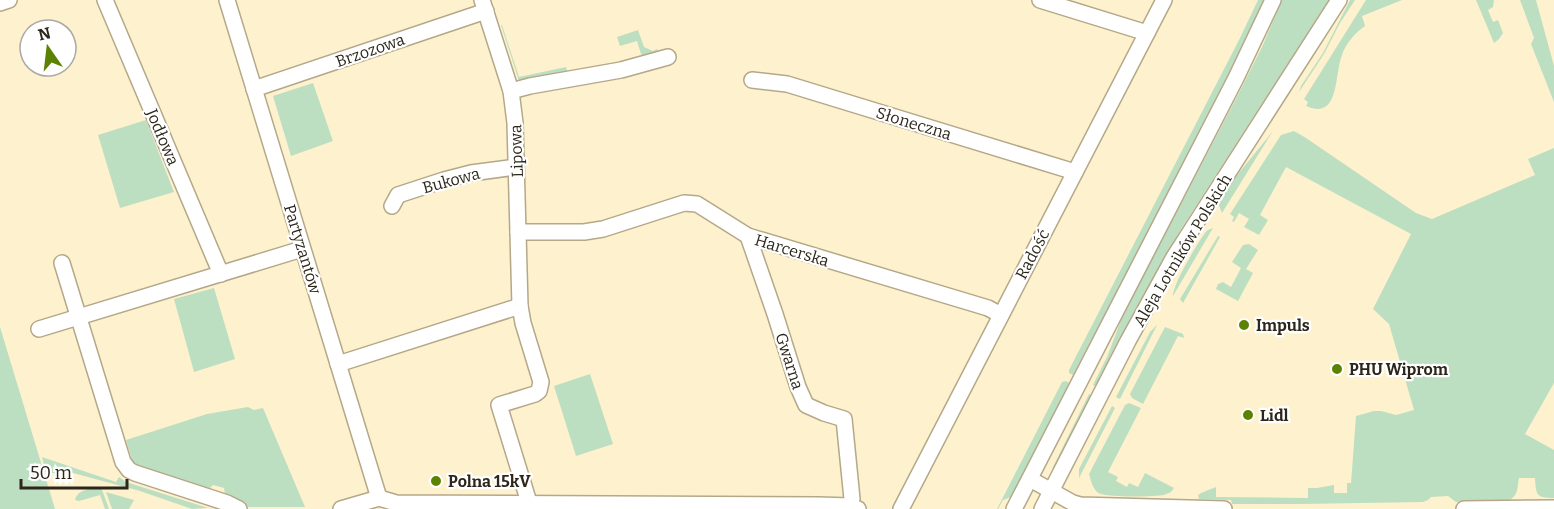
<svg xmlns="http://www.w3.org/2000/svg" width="1554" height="509" font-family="Bitter,serif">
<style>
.green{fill:#bddfc1}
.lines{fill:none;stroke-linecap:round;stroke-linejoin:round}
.minor-casing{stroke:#b4a888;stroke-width:18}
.minor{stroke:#fff;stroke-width:15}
.poi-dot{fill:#5c8202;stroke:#fff;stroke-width:2}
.labels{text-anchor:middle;stroke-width:4.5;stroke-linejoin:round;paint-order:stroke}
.street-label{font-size:16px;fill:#2c271a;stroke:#fff}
.poi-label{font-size:16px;font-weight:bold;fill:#2c271a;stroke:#fff;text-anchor:start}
</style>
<rect width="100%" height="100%" fill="#fef1ce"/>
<g class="green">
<polygon points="1258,0 1265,0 1230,74 1073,375 1069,373 1069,370 1239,40"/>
<polygon points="1282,0 1329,0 1181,229 1135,311 1097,387 1093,385 1107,357 1123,315 1241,89 1262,47"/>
<polygon points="1350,0 1355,0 1340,23 1324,54 1299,92 1301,86 1323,53"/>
<path d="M1366,0H1402L1362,16L1365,26C1355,33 1346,43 1342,55C1334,75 1340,121 1306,106L1308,102L1304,99Z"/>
<polygon points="1476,0 1494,0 1493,7 1488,10 1493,22 1498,20 1503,33 1499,39 1494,43"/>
<polygon points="1520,0 1536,0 1554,66 1554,102 1531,44 1534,38"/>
<polygon points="501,25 502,25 519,77 566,67 568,74 523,82 519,81"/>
<polygon points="638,30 644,47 653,51 657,49 660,56 642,57 637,41 620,46 617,37"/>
<polygon points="313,83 333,141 291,156 273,96"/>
<polygon points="146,120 174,192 120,208 98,135"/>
<polygon points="1273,131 1222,213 1218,203 1229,185"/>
<path d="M1294,131L1306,138L1416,213L1432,219L1535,175L1528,159L1554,148V383L1525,434L1554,450V498C1536,498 1536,495 1535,478H1519C1517,488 1519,495 1508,501L1456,502L1448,496L1431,497L1428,500L1423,502L1300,504H1232L1231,500L1199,499L1198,495L1201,493L1216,487V497L1308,498V488H1317L1334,485V493H1347V483H1351L1356,416L1374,411H1381L1396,415L1414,410L1389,324L1373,309L1411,234L1286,167L1260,215L1268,220L1259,235L1244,227L1249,219L1239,213L1234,222L1232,221L1234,217L1230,214L1281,135Z"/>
<path d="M1213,228L1173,296C1173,284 1197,244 1205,233C1208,229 1209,230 1213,228Z"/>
<polygon points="1218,236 1220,237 1183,303 1180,299"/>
<polygon points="1249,244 1258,250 1246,269 1253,273 1238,301 1216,289 1218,284 1223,282 1231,287 1241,268 1232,262 1243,245"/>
<polygon points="214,288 235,359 194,372 174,299"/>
<polygon points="1157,325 1120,399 1116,397 1150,332"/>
<polygon points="0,327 55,509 0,509"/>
<polygon points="1165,327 1183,334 1184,338 1178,336 1143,404 1132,398 1130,394"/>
<polygon points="590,374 613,444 576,456 554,386"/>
<polygon points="1066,381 1069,383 1011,497 1003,500 998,509 997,509 1062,382"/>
<polygon points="1089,394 1092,396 1054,468 1052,469"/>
<path d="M1129,403L1141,408L1108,472L1118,477L1116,481L1127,487L1129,483L1138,487L1145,473L1174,488L1171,492L1164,495C1153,497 1103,498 1097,492C1092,487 1091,480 1089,474L1125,405Z"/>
<polygon points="1112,406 1115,408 1079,478 1079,469"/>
<polygon points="248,407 254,410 263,408 305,507 248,507 225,494 224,488 213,485 209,489 134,466 126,440 207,414"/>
<polygon points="42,457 116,482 119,477 126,482 208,508 192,509 140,491 73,473 46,473"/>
<path d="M101,487L109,509H105L100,495L79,501L75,500C78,489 90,489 101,487Z"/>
<polygon points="106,492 134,500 129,509 112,509"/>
</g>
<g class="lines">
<g class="minor-casing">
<g id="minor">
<polyline points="105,0 221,274"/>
<polyline points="227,0 379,498"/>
<polyline points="482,0 511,91 515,123 520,306 523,323 541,382 539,391 535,394 499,405 531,509"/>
<polyline points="1040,0 1147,33"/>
<polyline points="0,3 9,0"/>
<polyline points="752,80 787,84 1075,172"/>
<polyline points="254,89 486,11"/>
<polyline points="511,91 530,86 621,70 668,57"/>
<polyline points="392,206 398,195 444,180 471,173 516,167"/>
<polyline points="518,232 584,232 603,229 684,203 697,204 748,236 988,308 1001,315"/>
<polyline points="748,236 775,314 798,387 806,405 824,413 844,419 852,499"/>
<polyline points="62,263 123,462 129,470 135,473 227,503 239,509"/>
<polyline points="39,329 302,249"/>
<polyline points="338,364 520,306"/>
<polyline points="1030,479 1073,503 1080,505 1224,509"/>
<polyline points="341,509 379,498 396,503 818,505 850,506 858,509"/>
<polyline points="901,509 1164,0"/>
<polyline points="1014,509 1236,78 1273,0"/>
<polyline points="1042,509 1128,341 1174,257 1339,0"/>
<polyline points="1464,509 1554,508"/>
</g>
</g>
<use href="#minor" class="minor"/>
</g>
<g class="poi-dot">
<circle cx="1244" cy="325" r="6"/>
<circle cx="1337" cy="369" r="6"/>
<circle cx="1248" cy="415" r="6"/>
<circle cx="436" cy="481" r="6"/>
</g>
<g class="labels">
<g class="street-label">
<text transform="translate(370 50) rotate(-19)" y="6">Brzozowa</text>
<text transform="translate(914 123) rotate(17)" y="6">Słoneczna</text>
<text transform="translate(163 137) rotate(67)" y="6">Jodłowa</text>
<text transform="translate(516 151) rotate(-92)" y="6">Lipowa</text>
<text transform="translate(451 180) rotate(-15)" y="6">Bukowa</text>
<text transform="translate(303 249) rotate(73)" y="6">Partyzantów</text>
<text transform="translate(792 250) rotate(17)" y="6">Harcerska</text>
<text transform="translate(1182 250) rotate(-59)" y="6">Aleja Lotników Polskich</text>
<text transform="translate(1032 254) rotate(-62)" y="6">Radość</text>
<text transform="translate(790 361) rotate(72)" y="6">Gwarna</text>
</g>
<g class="poi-label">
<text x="1256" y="331">Impuls</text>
<text x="1349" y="375">PHU Wiprom</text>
<text x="1260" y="421">Lidl</text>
<text x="448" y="487">Polna 15kV</text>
</g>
</g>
<g transform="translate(48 48) rotate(346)"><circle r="28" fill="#ffffff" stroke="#aba9a3" stroke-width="1.5"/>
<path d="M0-4.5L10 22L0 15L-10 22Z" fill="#5c8202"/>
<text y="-9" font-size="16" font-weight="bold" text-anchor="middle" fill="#2c271a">N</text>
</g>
<path d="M21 479v9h106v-9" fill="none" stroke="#2c271a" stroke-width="3"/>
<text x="30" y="479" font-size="18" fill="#2c271a" stroke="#ffffff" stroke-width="4.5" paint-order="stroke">50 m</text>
</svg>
